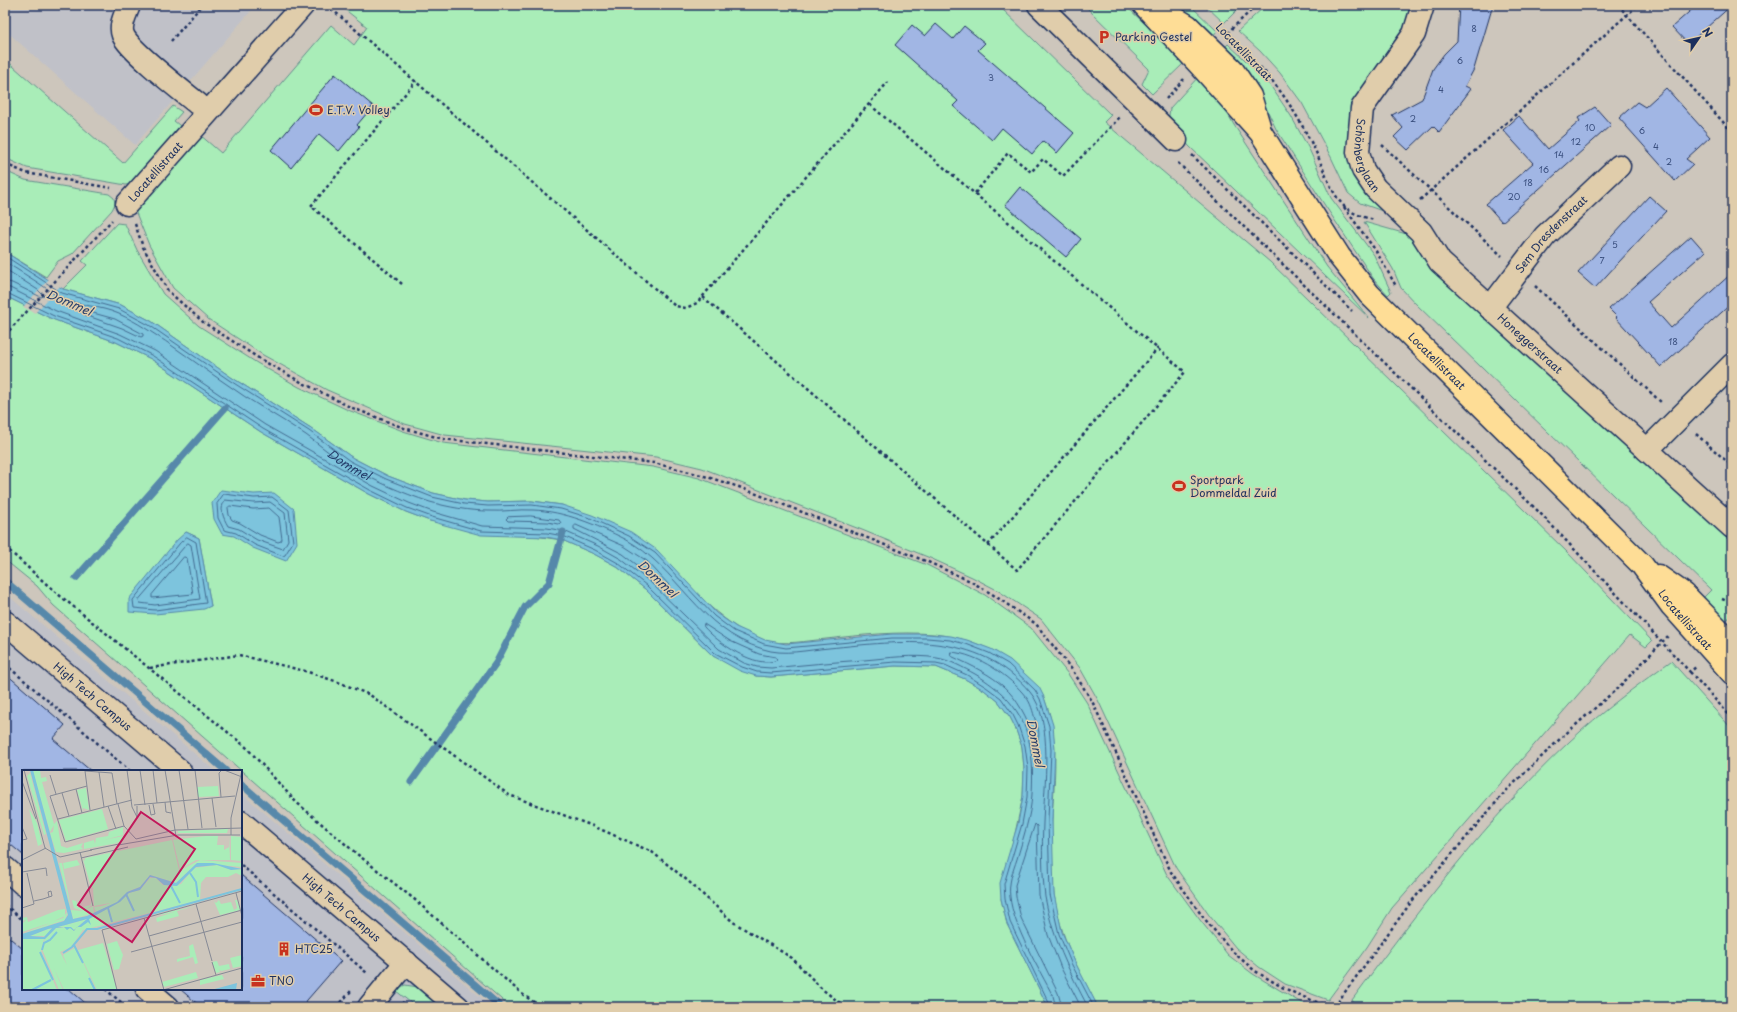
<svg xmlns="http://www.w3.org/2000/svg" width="1737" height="1012" font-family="'Playpen Sans',sans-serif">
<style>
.built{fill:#c0c1c8}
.green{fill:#a9edb8;stroke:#628e8b;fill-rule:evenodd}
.water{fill:#7dc4dd;stroke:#5688aa}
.pier{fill:#cdc6bc}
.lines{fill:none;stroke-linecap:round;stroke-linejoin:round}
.shore{stroke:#426b91;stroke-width:1}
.stream{stroke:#5688aa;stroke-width:7}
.building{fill:#a1b6e4;stroke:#1b2f5e}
.minor-casing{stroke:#1b2f5e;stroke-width:25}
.major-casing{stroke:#1b2f5e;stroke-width:25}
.path{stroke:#1b2f5e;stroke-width:2.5;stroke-dasharray:3 3;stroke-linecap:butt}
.minor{stroke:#e0cdab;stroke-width:22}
.major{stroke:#fedd96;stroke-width:22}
.labels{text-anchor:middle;stroke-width:3;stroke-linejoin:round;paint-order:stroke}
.number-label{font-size:9px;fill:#3c5180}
.poi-label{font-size:11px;fill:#1b2f5e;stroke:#e0cdab;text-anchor:start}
.street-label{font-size:11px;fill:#1b2f5e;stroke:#e0cdab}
.water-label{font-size:12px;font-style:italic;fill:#253e6b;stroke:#e0cdab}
.inset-river{fill:none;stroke:#7dc4dd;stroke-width:2}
.inset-road{fill:none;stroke:#868a96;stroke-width:1}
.view{fill:#c2185b;fill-opacity:0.15;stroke:#c2185b;stroke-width:2}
.inset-edge{fill:none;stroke:#1b2f5e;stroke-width:2}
</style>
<rect width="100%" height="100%" fill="#cdc6bc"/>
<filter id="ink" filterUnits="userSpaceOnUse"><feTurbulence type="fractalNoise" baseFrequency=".025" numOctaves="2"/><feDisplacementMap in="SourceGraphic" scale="8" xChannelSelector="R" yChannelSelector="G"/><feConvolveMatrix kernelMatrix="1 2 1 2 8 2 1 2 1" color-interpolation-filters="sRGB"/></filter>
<g filter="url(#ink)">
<g class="built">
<polygon points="5,5 256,5 135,145 5,30"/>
<polygon points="5,593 215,771 23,771 23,989 241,989 241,793 492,1007 5,1007"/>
</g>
<g class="green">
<polygon points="346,5 998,5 1111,115 1104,122 1270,262 1568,553 1652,641 1646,647 1630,635 1392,908 1367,947 1328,1000 1285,984 1259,967 1236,948 1209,915 1176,868 1098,700 1080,668 1041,619 997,590 972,577 930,558 862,530 702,468 656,457 445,435 405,424 327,390 263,355 208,319 173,288 149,245 134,208 199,134 221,153 331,25 354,45 367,27 343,8"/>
<polygon points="1084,5 1125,5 1185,62 1152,94 1142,84 1149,69"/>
<polygon points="1172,5 1190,5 1217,31 1212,37"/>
<polygon points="1205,5 1242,5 1224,23"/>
<polygon points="1266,5 1413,5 1404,27 1354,102 1348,130 1349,148 1388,213 1360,203 1348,193 1331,157 1302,103 1280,73 1260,51 1238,31"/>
<polygon points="1228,44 1258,72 1272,88 1291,116 1309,149 1331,198 1374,255 1391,292 1388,295 1373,278 1322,201 1276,129 1262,99 1224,48"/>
<polygon points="5,59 123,163 173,106 182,112 174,121 184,129 135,183 126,185 27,168 5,158"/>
<polygon points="1200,75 1215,91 1234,125 1327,267 1369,318 1190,147 1168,123 1170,108"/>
<polygon points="5,171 25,180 109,194 114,198 115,204 112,210 72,254 58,261 46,277 5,252"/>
<polygon points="1364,222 1417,237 1732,539 1732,618 1730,617 1725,621 1702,599 1711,590 1416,304 1401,288 1393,269"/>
<path d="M117,223L125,224L137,250L163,294L199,326L257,363L299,387L348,410L403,431L443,443L653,467L699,478L927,565L985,595L1031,628L1068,674L1087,703L1167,875L1200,920L1228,955L1253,974L1298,1001L1313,1007H1098C1079,971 1059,935 1054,894C1051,870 1051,844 1052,820C1054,784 1059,744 1048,709C1046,705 1045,699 1043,696C1037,687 1028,680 1022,673C998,648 967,638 934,634C898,631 861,635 826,639C806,641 786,645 766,641C743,635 720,616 702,599L562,505L532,501L488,502L465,500L433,493L388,476L353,458L311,428L231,377L151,321L121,305L63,289L87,265L82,261Z"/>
<path d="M5,296L52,319L116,342L151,359L261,432L369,494L406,512L430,521L562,540L594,554L616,566L645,589L713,656L756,676L771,677L895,666L936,667L965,679L984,690L998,701L1010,717L1015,727L1022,747L1024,768L1023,796L1001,899L1007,924L1048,1007H510L53,605L37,586L5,560ZM186,532L199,538L211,606L172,548Z"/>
<path d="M1671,661L1732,729V1007H1356L1352,1000C1418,911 1488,818 1569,742C1601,712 1636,686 1671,661Z"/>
<polygon points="405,985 418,987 441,1007 416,1007 395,990"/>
</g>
<g class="water">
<polygon points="5,252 63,289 121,305 151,321 231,377 311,428 353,458 388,476 433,493 465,500 488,502 532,501 562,505 592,515 631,532 657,550 716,613 736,627 765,640 786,644 892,634 927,634 951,636 967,640 991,649 1010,660 1039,687 1044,697 1053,725 1055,749 1052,820 1054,894 1062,932 1075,962 1098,1007 1048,1007 1007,924 1001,899 1000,883 1018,823 1023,796 1024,768 1022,747 1015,727 1010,717 998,701 984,690 965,679 936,667 895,666 771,677 756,676 740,671 713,656 645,589 616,566 594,554 562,540 546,537 481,535 430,521 406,512 369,494 261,432 151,359 116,342 52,319 5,296"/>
<polygon points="221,490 254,494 274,493 294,509 297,543 286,561 253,548 234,536 222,534 214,519 212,503"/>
<polygon points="186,532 199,538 211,606 204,609 155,614 129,612 129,599 177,540"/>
</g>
<polygon class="pier" points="50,278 61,285 35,313 23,307"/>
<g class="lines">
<g class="shore">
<polyline points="5,256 62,293 119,309 149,325 229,380 309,431 350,461 386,479 432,497 464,504 488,506 532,505 561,509 590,518 629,536 655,553 714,616 734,631 764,644 786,648 892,638 927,638 950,640 966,644 989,653 1008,664 1035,690 1040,699 1049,726 1051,750 1048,820 1050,895 1059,934 1071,963 1094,1007"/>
<path id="s1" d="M5,262C18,270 31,278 43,286C49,290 55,295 61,298C80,306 101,306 119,314C128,318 137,323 145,328C173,345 198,365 225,383C251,402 279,417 306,435C320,445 334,457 348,466C373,480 402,493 430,502C448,507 469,511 489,511C503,512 518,509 533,510C564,511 597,525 625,539C678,567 698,630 763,649C784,656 807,650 829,648C901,641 978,630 1030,692C1054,720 1044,788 1043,823C1042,847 1042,873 1045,897C1052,937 1069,971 1088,1007"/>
<polyline points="5,269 38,290 44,296 41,297 12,283 5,281"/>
<path d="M5,287L10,288L56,311L120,334L155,351L265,425L373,486L409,503L433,512L482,526L547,528L564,531L598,546L621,559L650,582L719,649L744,663L757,667L771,668C802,665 833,662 864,660C888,658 913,654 937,658C950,660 964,668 975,674C1026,704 1035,739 1032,794C1031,816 1023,838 1017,859C1013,871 1008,883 1010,897C1013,926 1039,969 1053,996L1056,1007"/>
<polyline points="5,292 54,316 118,338 153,356 263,429 370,490 407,508 432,517 481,531 547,533 563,536 595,550 618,563 647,586 715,653 742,667 757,672 771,673 895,662 936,663 945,665 967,675 986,687 1001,698 1013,715 1018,725 1025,746 1028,768 1027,797 1022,824 1004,884 1005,899 1010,922 1051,1007"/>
<polygon points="86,311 115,319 143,334 143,336 141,337 122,328 85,315 84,313"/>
<polygon points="224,494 254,498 272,497 289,510 293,542 285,555 283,556 255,545 236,533 224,530 218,518 217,504"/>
<path d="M225,500L254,503L270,502L285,513L288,540L283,549L257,540L239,529L228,526C223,517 219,509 225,500Z"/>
<polygon points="230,506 253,509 269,508 279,517 282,539 281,541 278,542 260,535 240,523 232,520 229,515 228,508"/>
<polygon points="531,516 559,520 561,523 558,524 548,522 508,521 506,519 508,517"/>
<polygon points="576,525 624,546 647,561 669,585 669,588 667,588 623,554 574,529 574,527"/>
<polygon points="187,537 196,542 206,603 155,610 134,608 133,600 180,543"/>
<polygon points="188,543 191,545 200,599 155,605 140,603 139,600"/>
<polygon points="184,557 187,558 193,594 152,598 152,595"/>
<path d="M704,624L730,641L759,654L776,657L777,660C756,670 717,642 704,627Z"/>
<path d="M951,652C978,654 1010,676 1026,697C1031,703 1033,712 1035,719C1038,726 1040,733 1038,740H1035C1017,689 999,678 951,656Z"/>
<polyline points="1062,1007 1058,993 1021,918 1016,897 1015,885 1035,824 1037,826 1039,895 1048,935 1061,968 1081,1007"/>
</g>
<g class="stream">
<polyline points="76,578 225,408"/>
<polyline points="5,581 226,771"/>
<polyline points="411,782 496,663 525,607 549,583 563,532"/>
<polyline points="241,784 501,1007"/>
</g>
</g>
<g class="building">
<polygon points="1459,5 1493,5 1474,69 1465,86 1471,89 1439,132 1433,126 1408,150 1394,137 1403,128 1392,115 1422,99 1433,69 1444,54 1457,41"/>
<polygon points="1697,5 1732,5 1688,44 1672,27"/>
<polygon points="936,24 953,39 964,26 985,43 978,50 1074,133 1057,153 1043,141 1032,154 1002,128 992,140 953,106 958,101 895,45 912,25 925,36"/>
<polygon points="335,74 373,106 357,125 359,127 339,151 319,134 291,168 271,150"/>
<polygon points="1666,88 1710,137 1686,159 1693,164 1675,181 1619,118 1637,102 1645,107"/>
<polygon points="1595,107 1611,125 1502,222 1486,204 1533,163 1503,130 1519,116 1548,149 1580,121 1578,118"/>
<polygon points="1020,187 1081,239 1066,257 1005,205"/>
<polygon points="1649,196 1666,211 1595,288 1578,273"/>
<polygon points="1691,236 1705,252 1648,302 1671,328 1732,273 1732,303 1661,367 1616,318 1617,317 1609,309"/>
<polygon points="5,673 65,725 53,739 91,771 23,771 23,855 5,840"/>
<polygon points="241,875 341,961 301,1007 201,1007 180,989 241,989"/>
<polygon points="5,934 23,949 23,989 69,989 90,1007 5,1007"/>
</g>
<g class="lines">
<g class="minor-casing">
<g id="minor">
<path d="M129,5C126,14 119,25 123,35C129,50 182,91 198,104"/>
<polyline points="1039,5 1176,140"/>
<path id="s2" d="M1423,5L1414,34L1362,108L1358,152L1363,170L1375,188L1421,232L1440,262L1732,527"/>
<path id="s3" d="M127,204L303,5"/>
<path id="s4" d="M1490,308L1545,236L1619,166"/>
<polyline points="1647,450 1732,365"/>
<path id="s5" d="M5,622L180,771"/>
<path id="s6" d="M241,822L458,1007"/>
<polyline points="5,868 23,884"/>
<polyline points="147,989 168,1007"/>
<polyline points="369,1007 406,962"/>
</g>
</g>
<g class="major-casing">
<g id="major">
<path id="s7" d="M1144,5L1199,64L1261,133L1339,256L1369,294L1642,565L1672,606L1732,673"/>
<polyline points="1153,5 1188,26 1232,69 1250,96 1259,126"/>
<polyline points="1658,576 1684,594 1732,643"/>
</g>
</g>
<g class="path">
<polyline points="327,5 675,306 686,308 697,303 888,82"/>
<polyline points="1618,5 1732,132"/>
<polyline points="1227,33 1257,5"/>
<polyline points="171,41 202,5"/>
<path d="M1260,67C1282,90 1299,118 1313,146C1323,165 1329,191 1344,206C1352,214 1364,217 1374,220"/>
<polyline points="1166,99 1184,79"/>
<polyline points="1382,145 1502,256"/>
<polyline points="1192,155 1352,311"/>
<polyline points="1178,163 1540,513 1690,672 1697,666"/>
<polyline points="5,164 26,173 111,188"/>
<polyline points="975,193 1008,153 1031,172 1043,159 1063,176 1121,116"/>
<polyline points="1420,200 1638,5"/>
<polyline points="1344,207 1376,251 1396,286"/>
<polyline points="135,224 143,247 168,291 203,322 260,359 301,382 350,407 404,428 443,439 654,463 701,475 739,487 928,562 970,581 992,594 1036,624 1073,671 1092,701 1171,872 1203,917 1232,951 1255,971 1282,987 1301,996 1330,1007"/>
<polyline points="402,284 311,206 416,81"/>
<polyline points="1535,286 1662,403"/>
<polyline points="703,297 1017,570 1185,372 869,104"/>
<polyline points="5,335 112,220"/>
<polyline points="1696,434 1732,466"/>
<polyline points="988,545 1158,348"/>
<polyline points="5,547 53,590 246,747 296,802 357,854 414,899 522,994 541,1007"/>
<polyline points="1722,599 1732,603"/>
<polyline points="5,664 130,771"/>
<polyline points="150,668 239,655 305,671 338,682 370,695 509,795 593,826 652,852 688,881 733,922 792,958 822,989 845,1007"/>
<polyline points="1690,672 1732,718"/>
<polyline points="241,865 367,973"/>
<polyline points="5,905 23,920"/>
<polyline points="105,989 127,1007"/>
<polyline points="402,1002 407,1007"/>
<polyline points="337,1007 351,991"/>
<polyline points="1334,1007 1412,901 1505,792 1561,738 1620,686 1668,636"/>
</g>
<use href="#minor" class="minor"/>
<use href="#major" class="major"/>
</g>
</g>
<defs>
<g id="parking-bare" transform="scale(1.08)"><path d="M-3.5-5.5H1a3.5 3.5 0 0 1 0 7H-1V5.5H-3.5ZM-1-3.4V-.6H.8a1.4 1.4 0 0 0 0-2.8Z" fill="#c8321e" stroke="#e0cdab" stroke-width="2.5" paint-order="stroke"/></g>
<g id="stadium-bare" transform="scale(1.08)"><path d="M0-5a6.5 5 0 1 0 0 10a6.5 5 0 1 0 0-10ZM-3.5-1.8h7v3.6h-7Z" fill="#c8321e" stroke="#e0cdab" stroke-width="2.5" paint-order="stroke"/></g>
<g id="building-bare" transform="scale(1.08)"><path d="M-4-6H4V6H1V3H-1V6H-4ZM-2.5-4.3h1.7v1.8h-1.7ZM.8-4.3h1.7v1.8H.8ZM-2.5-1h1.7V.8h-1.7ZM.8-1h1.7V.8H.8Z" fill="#c8321e" stroke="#e0cdab" stroke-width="2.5" paint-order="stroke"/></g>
<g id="office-bare" transform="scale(1.08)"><path d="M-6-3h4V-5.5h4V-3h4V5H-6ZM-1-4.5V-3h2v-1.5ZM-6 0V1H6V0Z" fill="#c8321e" stroke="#e0cdab" stroke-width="2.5" paint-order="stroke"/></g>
</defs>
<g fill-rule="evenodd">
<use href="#parking-bare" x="1104" y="37"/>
<use href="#stadium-bare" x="316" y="110"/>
<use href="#stadium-bare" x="1179" y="486"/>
<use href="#building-bare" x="284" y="949"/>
<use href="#office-bare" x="258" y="981"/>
</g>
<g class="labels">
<g class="number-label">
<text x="1474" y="32">8</text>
<text x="1460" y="64">6</text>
<text x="991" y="81">3</text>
<text x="1441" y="93">4</text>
<text x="1413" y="122">2</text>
<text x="1590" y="131">10</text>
<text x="1642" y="134">6</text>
<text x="1576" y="145">12</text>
<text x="1656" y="150">4</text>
<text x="1559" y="158">14</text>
<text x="1669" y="165">2</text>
<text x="1544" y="173">16</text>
<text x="1528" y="186">18</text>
<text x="1514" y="200">20</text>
<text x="1615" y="248">5</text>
<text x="1602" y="264">7</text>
<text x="1673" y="345">18</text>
</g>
<g class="poi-label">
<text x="1115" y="41">Parking Gestel</text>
<text x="327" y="114">E.T.V. Volley</text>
<text x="1190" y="484">Sportpark<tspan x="1190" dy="13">Dommeldal Zuid</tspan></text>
<text x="295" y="953">HTC25</text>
<text x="269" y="985">TNO</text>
</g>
<g class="street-label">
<text transform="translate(1244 52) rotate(46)" y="4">Locatellistraat</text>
<text dy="4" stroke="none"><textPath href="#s2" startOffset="170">Schönberglaan</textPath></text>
<text dy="4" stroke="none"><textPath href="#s3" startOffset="43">Locatellistraat</textPath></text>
<text dy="4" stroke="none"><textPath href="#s4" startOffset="96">Sem Dresdenstraat</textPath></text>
<text dy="4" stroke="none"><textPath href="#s2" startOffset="426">Honeggerstraat</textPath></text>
<text dy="4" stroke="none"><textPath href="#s7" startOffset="463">Locatellistraat</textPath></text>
<text dy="4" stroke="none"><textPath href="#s7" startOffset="822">Locatellistraat</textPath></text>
<text dy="4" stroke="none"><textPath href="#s5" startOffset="115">High Tech Campus</textPath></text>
<text dy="4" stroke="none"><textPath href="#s6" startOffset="132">High Tech Campus</textPath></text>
</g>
<g class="water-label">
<text transform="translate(69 303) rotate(23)" y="4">Dommel</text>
<text dy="4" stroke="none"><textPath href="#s1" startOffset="402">Dommel</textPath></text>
<text transform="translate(657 579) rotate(43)" y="4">Dommel</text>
<text transform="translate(1035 743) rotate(79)" y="4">Dommel</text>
</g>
</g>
<g transform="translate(22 770)">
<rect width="220" height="220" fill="#cdc6bc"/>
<path d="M13,0H18L19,8L24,7L25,11L20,12L32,54L35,51L39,76L45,78L61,73L59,77L61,79L42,83L34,82L28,63L31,62L32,55L28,62L11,2ZM8,3L24,64L22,65L5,6ZM196,16L197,26L176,27L175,17ZM64,18L67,40L61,38V41L55,20ZM7,39L15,53L20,74L16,76ZM80,39L86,59L44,71L37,50ZM101,57V65L82,70L101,66V71L93,73L102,72L62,79V73L72,70L73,74L74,68L86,66L87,62ZM206,59L205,63H156V61ZM184,66H196L195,75H202V80L207,77V66L208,90H174L158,99L151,70ZM209,66L220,67V91L209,90ZM150,70L157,100L155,102L178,90L220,93V97L175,93L154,113L128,105L118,117L107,121L95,132L74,142L72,137L80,136L88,133L72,136L71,118L69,117L61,89L63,91V88ZM55,90L58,95L42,99L41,93ZM37,93H40L49,138L40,105ZM195,95L209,100L220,99V106L214,103L206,107H184L179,113L178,130L61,160L49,177L38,182L45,195L41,185L54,177L74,220H42L32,198L41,220H37L20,179L23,169L34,158L48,157L52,161L55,157H59L67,149L107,123L118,120L128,108H134L141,115L153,116L159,114L172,98ZM50,130L54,131L56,138L69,135V130L70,135L62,141L71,136L72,143L51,149L49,140L61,141L52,138ZM197,130L199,134L209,132L212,140L215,138L213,130H215L218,140L198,145L192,131L194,133ZM174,136L155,141L157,146L135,152L134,148L152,142L138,145L142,143ZM36,140L43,139V146L32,151L41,148L46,141L43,150L0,164L28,153L0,162V154L4,150L0,151V148L5,147L6,152ZM65,149L52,160L48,157H36ZM26,159H30L25,166H8ZM0,169H22L19,181L35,220H0ZM95,171L101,185L97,199L92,200L85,174ZM81,173L95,220H75L56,180ZM171,174L176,193L173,194L171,187L155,192V189L168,186L167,176ZM220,185V196L211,198L208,188ZM195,191L197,196L207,194L208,199L199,201L197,199L198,202L194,203L190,192ZM174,202L176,208L142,217L140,212ZM200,205L202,209L178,215V210Z" fill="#a9edb8"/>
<path d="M8,0H11L51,149L65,146L95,132L105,122L118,117L128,105L154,113L175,93H191L220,99L209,100L195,95L174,97L155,116L142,115L134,108L128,107L118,120L107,123L98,132L67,149L69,155L66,152L59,157H55L52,161L48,158L45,160L42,157L34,158L23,169H0V164L42,151L46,145ZM65,149L52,160L49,157H36ZM30,158L22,167L8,166L26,159ZM215,213L214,220H189Z" fill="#7dc4dd" fill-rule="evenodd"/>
<path class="inset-river" d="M168,103L174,112L176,127M149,116L158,133M104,124L112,141M86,138L90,152M52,175L61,193M20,180L22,173L28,170L35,162M18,182L31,210M41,183L50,177L65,159H75L220,119M67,208L73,220M10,220L29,210"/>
<path class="inset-road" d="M2,0L23,78L38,87L70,80M105,0L110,37L115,47V36M118,0L123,35M131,0L135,33M143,0L154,66M157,0L166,59M173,0L180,58M202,0L220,7M63,1L90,3L95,34M63,1L68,40M77,2L82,37M28,5L34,24M0,11L14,49M65,16L28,26L43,72L102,56L114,69L153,60L220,58M54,19L60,43M40,23L47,46M199,27L197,3L200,0M190,28L194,57M143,32L144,42L149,43M96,34L102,56M112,35L213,26M127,35L129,45L133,44L131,34M86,36L94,59M36,49L110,30M0,57L5,69L0,70M209,65V48L220,0M96,75L156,65H218M68,80L97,74M58,82L71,136M59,88L106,77M0,90L24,78M0,102L24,98L25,106M214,123L220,146M12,131L21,129L30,126L29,121L26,122L27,127M174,134L190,191M0,138L12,134L5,103M122,148L142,220M127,166L220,140M109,182L220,152M190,192L194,205M95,220L80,160L220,121M141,220L220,198"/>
<path class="view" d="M119,42L173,79L110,172L56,135Z"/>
<rect width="220" height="220" class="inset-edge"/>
</g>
<rect width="1737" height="1012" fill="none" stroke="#e0cdab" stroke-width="20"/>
<rect x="10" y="10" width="1717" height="992" fill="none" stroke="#1b2f5e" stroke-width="1.5" filter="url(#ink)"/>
<g transform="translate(1699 38) rotate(56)" stroke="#e0cdab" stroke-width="3" paint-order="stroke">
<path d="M0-3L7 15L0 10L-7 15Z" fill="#1b2f5e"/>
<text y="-6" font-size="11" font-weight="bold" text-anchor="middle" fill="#1b2f5e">N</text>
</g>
</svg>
